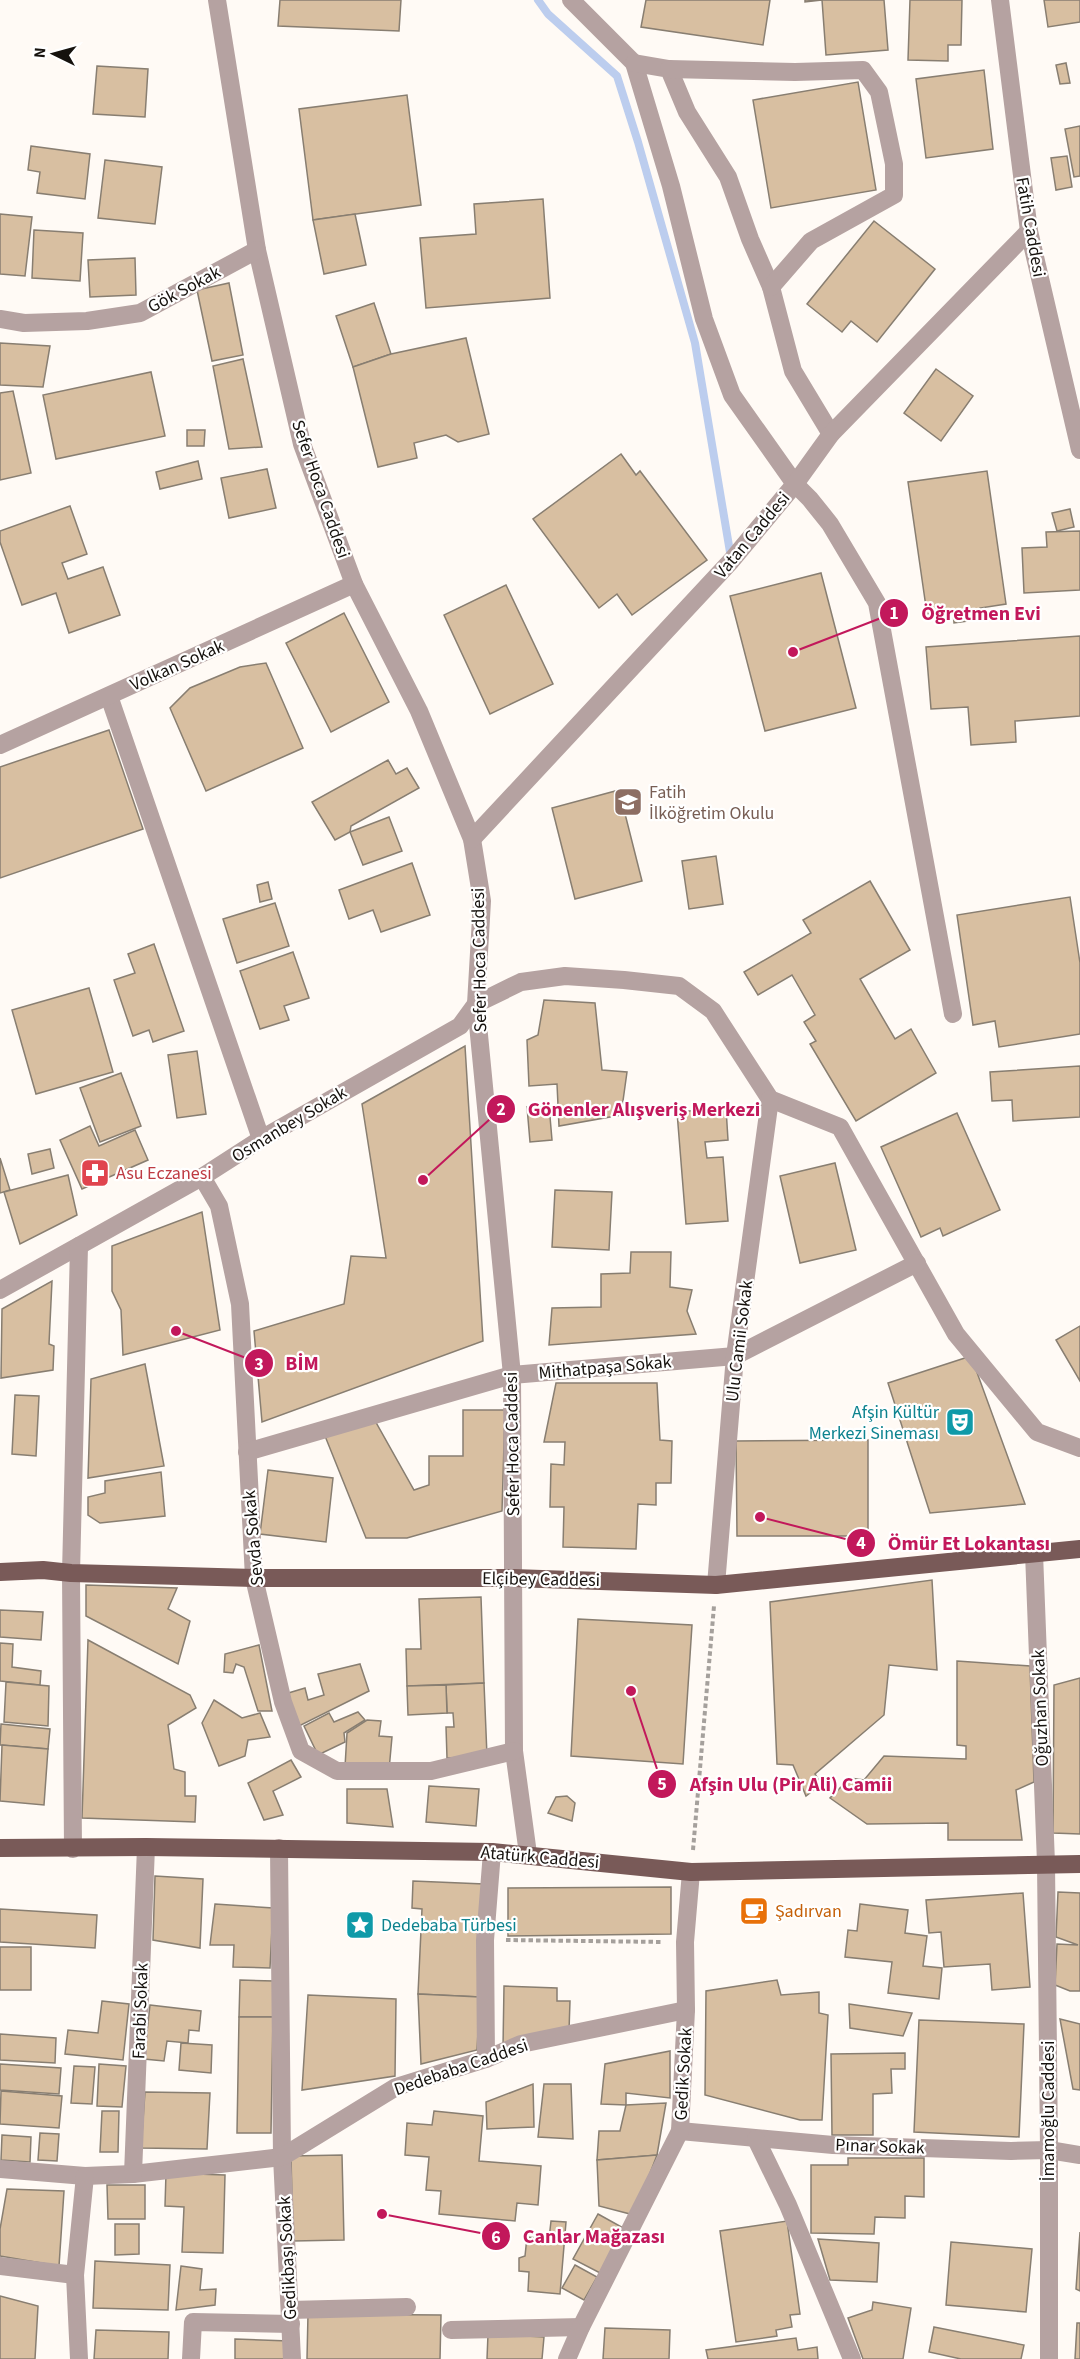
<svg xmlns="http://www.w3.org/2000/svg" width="1080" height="2359" font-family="'Source Sans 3',sans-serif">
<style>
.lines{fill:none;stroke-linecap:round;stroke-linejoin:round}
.stream{stroke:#bccdee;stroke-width:8}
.building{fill:#d8bfa1;stroke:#887e71;stroke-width:1.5}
.path{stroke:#a5a09c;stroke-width:4;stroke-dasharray:4.5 3;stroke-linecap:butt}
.minor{stroke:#b5a2a1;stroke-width:18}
.major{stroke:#795a58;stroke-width:18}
.labels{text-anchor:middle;stroke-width:4.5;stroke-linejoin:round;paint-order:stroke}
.street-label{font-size:18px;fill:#16120e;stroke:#fff}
.education-label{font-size:18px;fill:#785e54;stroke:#fff;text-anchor:start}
.health-label{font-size:18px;fill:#be3a42;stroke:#fff;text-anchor:start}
.culture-label{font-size:18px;fill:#0d838f;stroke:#fff;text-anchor:end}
.food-label{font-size:18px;fill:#c56008;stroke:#fff;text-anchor:start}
.leader{fill:none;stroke:#c2185b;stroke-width:2}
.callout-dot{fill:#c2185b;stroke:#fff;stroke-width:2}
.mark-label{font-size:18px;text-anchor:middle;font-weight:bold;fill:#fff}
.callout-label{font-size:20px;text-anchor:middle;font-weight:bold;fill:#c2185b;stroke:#fff;stroke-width:4.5;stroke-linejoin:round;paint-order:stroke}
</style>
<rect width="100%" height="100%" fill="#fffaf5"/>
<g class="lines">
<polyline class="stream" points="538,0 548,14 617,76 638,142 695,343 731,558"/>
</g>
<g class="building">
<polygon points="280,0 401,0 399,31 278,26"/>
<polygon points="646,0 770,0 763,45 641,27"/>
<polygon points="805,0 884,0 888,50 826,55 822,0 805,2"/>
<polygon points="910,0 962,0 961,45 948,45 948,61 908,60"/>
<polygon points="1044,0 1080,0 1080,22 1048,27"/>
<polygon points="1066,63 1070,83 1060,84 1056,65"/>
<polygon points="97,66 148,69 145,117 93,114"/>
<polygon points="984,70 993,149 926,158 916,79"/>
<polygon points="858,82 876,190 771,208 753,100"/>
<polygon points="407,95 421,205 313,220 299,109"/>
<polygon points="1080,126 1080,176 1074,177 1065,129"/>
<polygon points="31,146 90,154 85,199 37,193 40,172 28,170"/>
<polygon points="1067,156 1072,187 1056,190 1051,158"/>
<polygon points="105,160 162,167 155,224 98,218"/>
<polygon points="543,199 550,298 426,308 420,238 476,234 474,204"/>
<polygon points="0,214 32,217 25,276 0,274"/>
<polygon points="355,214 366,265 324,274 313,220"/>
<polygon points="874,221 935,269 877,342 851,321 842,332 807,304"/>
<polygon points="34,230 83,233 80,281 32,278"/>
<polygon points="135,258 136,295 90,297 88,260"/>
<polygon points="229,283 243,355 212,361 197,290"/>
<polygon points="374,303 391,354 353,367 336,316"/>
<polygon points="466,338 489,434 458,442 446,435 414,443 417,458 378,467 353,367 391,354"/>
<polygon points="0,343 50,346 43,387 0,385"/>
<polygon points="243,359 262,447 229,449 213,366"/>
<polygon points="936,369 973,396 941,441 904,413"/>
<polygon points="151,372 165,436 56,459 43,395"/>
<polygon points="13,391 31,473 0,480 0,393"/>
<polygon points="187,430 205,430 204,446 187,446"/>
<polygon points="621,454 636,475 640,471 707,560 632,615 617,594 599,608 533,519"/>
<polygon points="198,461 202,479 160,489 156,472"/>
<polygon points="267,469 276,508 229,518 221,478"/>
<polygon points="987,471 1006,604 980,608 982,619 954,623 953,611 927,614 908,482"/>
<polygon points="70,506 87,554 62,563 68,579 103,567 120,615 69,633 56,593 22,605 0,542 0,531"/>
<polygon points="1070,509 1074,527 1057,531 1052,513"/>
<polygon points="1080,531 1080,590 1024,593 1022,548 1047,547 1046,532"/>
<polygon points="821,573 856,708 765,731 730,596"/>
<polygon points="506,585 553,684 490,714 444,615"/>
<polygon points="344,613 389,702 331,732 286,643"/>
<polygon points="1080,636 1080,716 1015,721 1016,742 971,745 968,707 931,709 926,647"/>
<polygon points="266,663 303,748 206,791 170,708 190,688 240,667"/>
<polygon points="109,730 143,829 0,878 0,767"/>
<polygon points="388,760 396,774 407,768 419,788 351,826 350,832 335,840 312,802"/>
<polygon points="619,790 642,881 575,899 552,808"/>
<polygon points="389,817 402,851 363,865 350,832"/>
<polygon points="716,856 723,904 689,909 682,861"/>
<polygon points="412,863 430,915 381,932 373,910 349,919 339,890"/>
<polygon points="870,881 910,950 860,979 895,1039 911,1029 936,1073 856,1121 810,1044 816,1041 804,1022 815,1015 792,975 758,995 744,972 811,933 803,920"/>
<polygon points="268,882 272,899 260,902 257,885"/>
<polygon points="1070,897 1080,963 1080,1034 999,1047 995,1021 973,1025 957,915"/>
<polygon points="275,903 289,946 237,963 223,919"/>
<polygon points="154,944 184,1031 153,1042 149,1030 133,1036 114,980 135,973 128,954"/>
<polygon points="293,952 309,998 284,1006 289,1020 260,1029 240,971"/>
<polygon points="89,988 113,1072 36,1094 12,1010"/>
<polygon points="544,1000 595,1003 602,1070 627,1072 621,1115 559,1126 557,1084 529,1086 527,1040 538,1035"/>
<polygon points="465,1046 483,1341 262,1422 254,1331 344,1304 351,1256 386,1258 362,1104"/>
<polygon points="197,1051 206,1114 177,1118 168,1055"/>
<polygon points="1080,1066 1080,1117 1013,1121 1012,1100 992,1101 990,1072"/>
<polygon points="121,1073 141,1126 100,1142 80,1088"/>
<polygon points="549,1105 552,1140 530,1142 527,1107"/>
<polygon points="726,1108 728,1140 705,1142 707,1158 723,1157 728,1221 686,1224 677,1112"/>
<polygon points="957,1113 1000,1210 943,1236 940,1228 921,1237 881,1147"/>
<polygon points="90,1126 99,1146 135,1130 148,1160 82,1189 60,1140"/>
<polygon points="50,1149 54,1168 32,1174 28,1154"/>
<polygon points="0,1158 10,1190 0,1193"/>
<polygon points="835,1163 856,1250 800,1263 780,1176"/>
<polygon points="68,1175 77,1215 20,1244 4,1192"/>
<polygon points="555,1190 612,1192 609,1250 552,1247"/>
<polygon points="202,1212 220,1330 123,1355 121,1310 112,1291 112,1246"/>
<polygon points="631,1252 671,1252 670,1287 692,1290 687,1311 696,1334 549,1345 552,1308 601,1307 601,1274 630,1273"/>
<polygon points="52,1281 49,1344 54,1346 53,1370 1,1378 2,1309"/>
<polygon points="1080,1326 1080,1381 1056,1340"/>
<polygon points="971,1356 1025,1504 930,1513 888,1383"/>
<polygon points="145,1364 164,1466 88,1478 91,1379"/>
<polygon points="556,1383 657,1383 660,1440 672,1441 671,1483 656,1483 656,1505 638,1504 636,1549 563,1547 564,1507 550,1507 551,1464 564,1465 565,1442 544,1442"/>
<polygon points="15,1395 39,1396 36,1456 12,1454"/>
<polygon points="463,1410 505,1410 502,1511 407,1538 366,1538 325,1436 374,1419 414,1490 429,1485 429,1456 463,1456"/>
<polygon points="868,1440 868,1536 737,1536 736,1441"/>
<polygon points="268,1470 333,1478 326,1542 260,1534"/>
<polygon points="161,1472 165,1516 100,1523 88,1515 88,1497 105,1493 105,1481"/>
<polygon points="932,1580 937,1670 889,1665 884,1715 815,1774 821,1784 806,1796 793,1765 777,1764 770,1602"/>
<polygon points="86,1585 177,1588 168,1609 190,1621 178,1664 86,1616"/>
<polygon points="481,1597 484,1683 407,1686 406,1649 421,1649 419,1599"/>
<polygon points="0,1610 43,1612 41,1640 0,1637"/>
<polygon points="578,1619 692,1625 683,1764 571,1756"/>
<polygon points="88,1640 190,1695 196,1708 168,1725 174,1769 185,1772 185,1796 196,1796 195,1822 82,1818"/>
<polygon points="0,1643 13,1644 12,1667 41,1671 40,1685 0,1681"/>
<polygon points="259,1645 272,1711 258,1711 244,1667 236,1664 233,1673 224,1672 225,1654"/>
<polygon points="957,1661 1030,1666 1034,1782 1016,1790 1022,1840 948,1840 948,1823 867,1824 830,1798 850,1778 864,1780 884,1756 966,1759 966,1746 957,1745"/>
<polygon points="360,1664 369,1691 297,1727 285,1694 305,1688 308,1700 324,1695 318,1674"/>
<polygon points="1080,1678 1080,1834 1053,1833 1054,1685"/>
<polygon points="6,1682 49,1686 48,1726 4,1722"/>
<polygon points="484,1683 487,1756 447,1758 446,1727 454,1727 453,1713 447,1713 446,1685"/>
<polygon points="446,1685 447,1713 408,1715 407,1686"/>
<polygon points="214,1700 242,1718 260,1713 270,1737 248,1740 245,1756 219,1766 202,1723"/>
<polygon points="358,1712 365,1720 344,1733 345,1742 318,1755 304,1726 329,1713 334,1722"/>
<polygon points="367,1720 381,1721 379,1736 392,1737 389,1770 345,1767 347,1733"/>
<polygon points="1,1724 50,1729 48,1749 0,1745"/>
<polygon points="2,1745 48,1749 44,1805 0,1801"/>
<polygon points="291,1760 301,1777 273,1791 283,1815 264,1820 248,1783"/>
<polygon points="429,1786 479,1789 476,1826 426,1822"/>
<polygon points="347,1789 387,1789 393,1827 347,1823"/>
<polygon points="567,1796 575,1803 572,1821 548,1813 556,1797"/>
<polygon points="155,1876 203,1879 200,1948 153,1940"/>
<polygon points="413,1881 484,1884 480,1997 418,1994 422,1909 412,1908"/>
<polygon points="671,1887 671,1934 508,1936 508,1888"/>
<polygon points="1058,1892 1080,1893 1080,1991 1070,1991 1055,1985 1057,1944 1078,1945 1056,1937"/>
<polygon points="1023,1893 1030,1987 992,1990 990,1964 944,1967 941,1932 929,1933 926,1900"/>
<polygon points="215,1904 273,1908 270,1968 233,1967 234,1945 210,1945"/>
<polygon points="860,1904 908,1910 905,1933 927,1936 923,1966 942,1968 939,1999 888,1993 892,1962 845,1957 848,1930 857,1931"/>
<polygon points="0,1909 97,1915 95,1948 0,1942"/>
<rect x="0" y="1947" width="31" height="43"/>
<polygon points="240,1980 274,1981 273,2017 239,2017"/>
<polygon points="777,1980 781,1995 819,1992 819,2013 828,2015 822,2120 800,2120 705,2095 706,1991"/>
<polygon points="504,1986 557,1988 557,2001 570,2001 569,2031 503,2047"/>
<polygon points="418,1994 480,1997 477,2050 421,2064"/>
<polygon points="308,1995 396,1999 395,2076 302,2090"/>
<polygon points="102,2001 129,2004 123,2060 65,2054 68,2030 98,2033"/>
<polygon points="849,2004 912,2013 903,2036 850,2028"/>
<polygon points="150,2005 201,2011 199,2031 189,2030 188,2043 167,2041 164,2061 144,2059"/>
<polygon points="239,2017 273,2017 271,2133 237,2133"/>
<polygon points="1060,2019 1080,2024 1080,2090 1073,2089"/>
<polygon points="919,2020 1024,2024 1019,2137 914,2132"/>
<polygon points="0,2034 56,2038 55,2063 0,2060"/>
<polygon points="181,2043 212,2045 211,2073 179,2070"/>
<polygon points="670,2051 670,2098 626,2093 626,2105 601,2104 605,2064"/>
<polygon points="905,2053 905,2069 891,2069 892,2093 873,2094 873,2135 832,2135 831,2054"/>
<polygon points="0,2064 61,2068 59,2094 0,2090"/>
<polygon points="99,2064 126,2066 122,2107 97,2106"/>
<polygon points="74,2066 95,2067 92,2104 71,2103"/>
<polygon points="533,2084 534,2127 487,2129 486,2102"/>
<polygon points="544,2084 571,2084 573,2139 538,2137"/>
<polygon points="1,2091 62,2096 59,2128 0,2124"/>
<polygon points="145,2092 210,2093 207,2149 141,2148"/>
<polygon points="666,2103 657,2155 597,2160 599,2131 620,2131 626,2105"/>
<polygon points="102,2111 119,2111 118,2152 100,2152"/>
<polygon points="434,2111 483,2116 479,2161 541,2166 538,2205 517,2203 515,2221 439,2214 441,2191 426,2190 429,2157 405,2155 407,2123 432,2125"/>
<polygon points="40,2133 59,2134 57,2161 38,2160"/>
<polygon points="2,2135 31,2137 30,2162 1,2160"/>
<polygon points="342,2155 344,2240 293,2241 291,2156"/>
<polygon points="657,2155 634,2215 599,2206 597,2160"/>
<polygon points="848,2158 924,2158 924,2197 905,2196 905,2218 875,2217 874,2234 811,2233 811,2165 848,2165"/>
<polygon points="166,2173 225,2175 223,2253 182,2252 184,2207 165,2206"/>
<polygon points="107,2185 145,2185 145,2219 108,2219"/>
<polygon points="7,2189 64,2191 59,2266 0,2256 0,2229"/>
<polygon points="598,2214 627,2230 602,2274 573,2259"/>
<polygon points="551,2221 566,2222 560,2294 528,2291 529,2272 519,2271 519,2258 525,2256 527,2237 549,2239"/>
<polygon points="787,2221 800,2314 790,2315 792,2327 776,2330 777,2336 736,2342 720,2231"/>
<polygon points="115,2224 139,2224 139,2254 115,2255"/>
<polygon points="1080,2232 1080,2291 1076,2289"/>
<polygon points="818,2239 879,2243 877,2282 830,2280"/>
<polygon points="951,2242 1032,2249 1026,2312 946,2305"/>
<polygon points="95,2261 170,2265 168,2310 93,2308"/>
<polygon points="575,2265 597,2277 584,2300 562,2288"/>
<polygon points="181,2266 202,2269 200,2290 216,2289 215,2305 176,2310"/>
<polygon points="0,2296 38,2306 35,2359 0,2359"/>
<polygon points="873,2302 911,2308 903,2359 863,2359 848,2318 872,2310"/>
<polygon points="308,2314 441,2315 440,2359 307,2359"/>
<polygon points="1077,2323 1080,2323 1080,2359 1075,2359"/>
<polygon points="934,2327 1024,2345 1021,2359 961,2359 929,2352"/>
<polygon points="605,2328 670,2330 669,2359 603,2359"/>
<polygon points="96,2330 169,2332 168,2359 94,2359"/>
<polygon points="488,2334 544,2337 542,2359 487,2359"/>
<polygon points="796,2338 798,2350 817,2347 818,2359 708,2359 706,2350"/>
<polygon points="235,2339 289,2341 288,2359 235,2359"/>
</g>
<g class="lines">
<g class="path">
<polyline points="693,1850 714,1606"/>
<polyline points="506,1940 663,1942"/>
</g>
<g class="minor">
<polyline points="217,0 257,250 302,444 354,584 419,711 472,839 482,901 476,1004 512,1375 514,1751 528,1854"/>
<polyline points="571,0 634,63 671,186 704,319 732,395 795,484 810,499 830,524 877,603 953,1014"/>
<polyline points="1000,0 1029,231 1080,450"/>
<polyline points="634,63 669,69 687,112 728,177 750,239 771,287 793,371 831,434"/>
<polyline points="669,69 795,72 863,70 879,92 894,164 894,195 811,241 771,287"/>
<polyline points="0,319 24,323 87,321 140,313 257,250"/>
<polyline points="109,696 261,1139"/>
<polyline points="0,745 354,584"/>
<polyline points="472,839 731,561 795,484 831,434 1029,231"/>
<polyline points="202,1177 219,1206 240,1304 254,1578 283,1702 301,1751 337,1771 431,1771 514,1751"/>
<polyline points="0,1290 202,1177 261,1139 460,1026 476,1004 521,982 565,976 624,980 679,986 713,1011 770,1099 840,1127 956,1334 1037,1432 1080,1448"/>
<polyline points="247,1452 512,1375 735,1356 917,1263"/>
<polyline points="1034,1553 1046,1863 1049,2150 1049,2359"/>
<polyline points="716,1585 735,1356 770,1099"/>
<polyline points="279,1848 282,2157 292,2359"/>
<polyline points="73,1849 71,1573 79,1246"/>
<polyline points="486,2059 485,1940 492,1852"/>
<polyline points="680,2131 833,2145 1011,2151 1049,2150 1080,2155"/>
<polyline points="756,2139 788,2205 852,2359"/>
<polyline points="0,2169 85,2176 133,2174 282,2157 396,2087 486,2059 521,2044 686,2010"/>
<polyline points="133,2174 146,1847"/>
<polyline points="0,2266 75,2275"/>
<polyline points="290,2310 407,2307"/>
<polyline points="451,2330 581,2327"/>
<polyline points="79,2359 75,2275 85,2176"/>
<polyline points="191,2359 193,2322 291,2324"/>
<polyline points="567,2359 581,2327 680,2131 686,2010 685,1942 691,1872"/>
</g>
<g class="major">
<polyline points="0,1572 43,1570 71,1573 254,1578 513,1578 716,1585 1080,1549"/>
<polyline points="0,1848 146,1847 492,1852 691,1872 1080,1864"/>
</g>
</g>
<defs>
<g id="school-square" transform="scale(1.5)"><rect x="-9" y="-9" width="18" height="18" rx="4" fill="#8d6e63" stroke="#fff"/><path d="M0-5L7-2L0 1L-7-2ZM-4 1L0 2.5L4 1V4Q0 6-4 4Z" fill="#fff"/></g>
<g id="pharmacy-square" transform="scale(1.5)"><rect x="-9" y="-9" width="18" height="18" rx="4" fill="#e0444e" stroke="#fff"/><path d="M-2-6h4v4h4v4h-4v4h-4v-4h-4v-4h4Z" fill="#fff"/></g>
<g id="theatre-square" transform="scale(1.5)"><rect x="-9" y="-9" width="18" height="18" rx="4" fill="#0f9aa8" stroke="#fff"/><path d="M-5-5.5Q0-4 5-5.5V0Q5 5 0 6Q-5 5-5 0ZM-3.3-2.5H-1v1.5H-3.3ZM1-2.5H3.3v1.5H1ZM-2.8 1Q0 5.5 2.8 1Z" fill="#fff"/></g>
<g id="cafe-square" transform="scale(1.5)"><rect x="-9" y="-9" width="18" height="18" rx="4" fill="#e8710a" stroke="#fff"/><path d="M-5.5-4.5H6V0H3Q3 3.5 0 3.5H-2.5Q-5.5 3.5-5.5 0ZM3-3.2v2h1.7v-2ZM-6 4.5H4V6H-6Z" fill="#fff"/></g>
<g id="sight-square" transform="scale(1.5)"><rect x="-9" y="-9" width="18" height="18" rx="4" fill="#0f9aa8" stroke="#fff"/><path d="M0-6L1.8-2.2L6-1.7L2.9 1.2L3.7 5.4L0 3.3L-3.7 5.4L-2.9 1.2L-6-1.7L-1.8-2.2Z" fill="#fff"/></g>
</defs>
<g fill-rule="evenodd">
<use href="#school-square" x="628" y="802"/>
<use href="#pharmacy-square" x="95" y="1173"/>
<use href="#theatre-square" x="960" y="1422"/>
<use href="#cafe-square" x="754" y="1911"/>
<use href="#sight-square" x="360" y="1925"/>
</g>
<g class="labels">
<g class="street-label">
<text transform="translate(1031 227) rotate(80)" y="6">Fatih Caddesi</text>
<text transform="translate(184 289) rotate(-28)" y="6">Gök Sokak</text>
<text transform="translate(321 489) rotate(71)" y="6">Sefer Hoca Caddesi</text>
<text transform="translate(752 535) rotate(-50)" y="6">Vatan Caddesi</text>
<text transform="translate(177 665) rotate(-24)" y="6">Volkan Sokak</text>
<text transform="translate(479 960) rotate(-91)" y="6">Sefer Hoca Caddesi</text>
<text transform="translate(289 1124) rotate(-31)" y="6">Osmanbey Sokak</text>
<text transform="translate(739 1341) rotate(-83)" y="6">Ulu Camii Sokak</text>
<text transform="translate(605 1367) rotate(-5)" y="6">Mithatpaşa Sokak</text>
<text transform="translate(512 1444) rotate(-91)" y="6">Sefer Hoca Caddesi</text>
<text transform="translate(253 1538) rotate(-95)" y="6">Sevda Sokak</text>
<text transform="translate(541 1579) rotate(1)" y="6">Elçibey Caddesi</text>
<text transform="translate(1040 1708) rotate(-92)" y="6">Oğuzhan Sokak</text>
<text transform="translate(540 1857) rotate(5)" y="6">Atatürk Caddesi</text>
<text transform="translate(140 2011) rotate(-88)" y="6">Farabi Sokak</text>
<text transform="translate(461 2067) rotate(-19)" y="6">Dedebaba Caddesi</text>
<text transform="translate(683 2074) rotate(-87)" y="6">Gedik Sokak</text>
<text transform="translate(1048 2111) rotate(-90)" y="6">İmamoğlu Caddesi</text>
<text transform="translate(880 2146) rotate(2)" y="6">Pınar Sokak</text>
<text transform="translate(287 2258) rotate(-93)" y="6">Gedikbaşı Sokak</text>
</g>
<g class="education-label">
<text x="649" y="798">Fatih<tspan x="649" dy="21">İlköğretim Okulu</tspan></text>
</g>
<g class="health-label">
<text x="116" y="1179">Asu Eczanesi</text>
</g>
<g class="culture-label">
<text x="939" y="1418">Afşin Kültür<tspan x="939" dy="21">Merkezi Sineması</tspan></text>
<text x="381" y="1931" text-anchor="start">Dedebaba Türbesi</text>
</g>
<g class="food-label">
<text x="775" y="1917">Şadırvan</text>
</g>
</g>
<path class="leader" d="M793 652L894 613M423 1180L501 1109M176 1331L259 1363M760 1517L861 1543M631 1691L662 1784M382 2214L496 2236"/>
<g class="callout-dot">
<circle cx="793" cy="652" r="6"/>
<circle cx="423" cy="1180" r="6"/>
<circle cx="176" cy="1331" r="6"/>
<circle cx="760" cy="1517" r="6"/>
<circle cx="631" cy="1691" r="6"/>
<circle cx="382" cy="2214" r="6"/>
<circle cx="894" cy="613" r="15"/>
<circle cx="501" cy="1109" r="15"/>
<circle cx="259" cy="1363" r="15"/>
<circle cx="861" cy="1543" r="15"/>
<circle cx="662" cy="1784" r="15"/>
<circle cx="496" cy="2236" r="15"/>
</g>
<g class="mark-label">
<text x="894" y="619">1</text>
<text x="501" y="1115">2</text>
<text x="259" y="1370">3</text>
<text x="861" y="1549">4</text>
<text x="662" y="1790">5</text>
<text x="496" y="2243">6</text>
</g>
<g class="callout-label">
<text x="981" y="620">Öğretmen Evi</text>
<text x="644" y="1116">Gönenler Alışveriş Merkezi</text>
<text x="302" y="1370">BİM</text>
<text x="969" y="1550">Ömür Et Lokantası</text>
<text x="791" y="1791">Afşin Ulu (Pir Ali) Camii</text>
<text x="594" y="2243">Canlar Mağazası</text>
</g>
<g transform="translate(54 54) rotate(275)" stroke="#ffffff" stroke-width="4.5" paint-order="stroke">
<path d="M0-4.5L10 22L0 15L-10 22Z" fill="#16120e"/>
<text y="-9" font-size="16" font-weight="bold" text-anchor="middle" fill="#16120e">N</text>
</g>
</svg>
